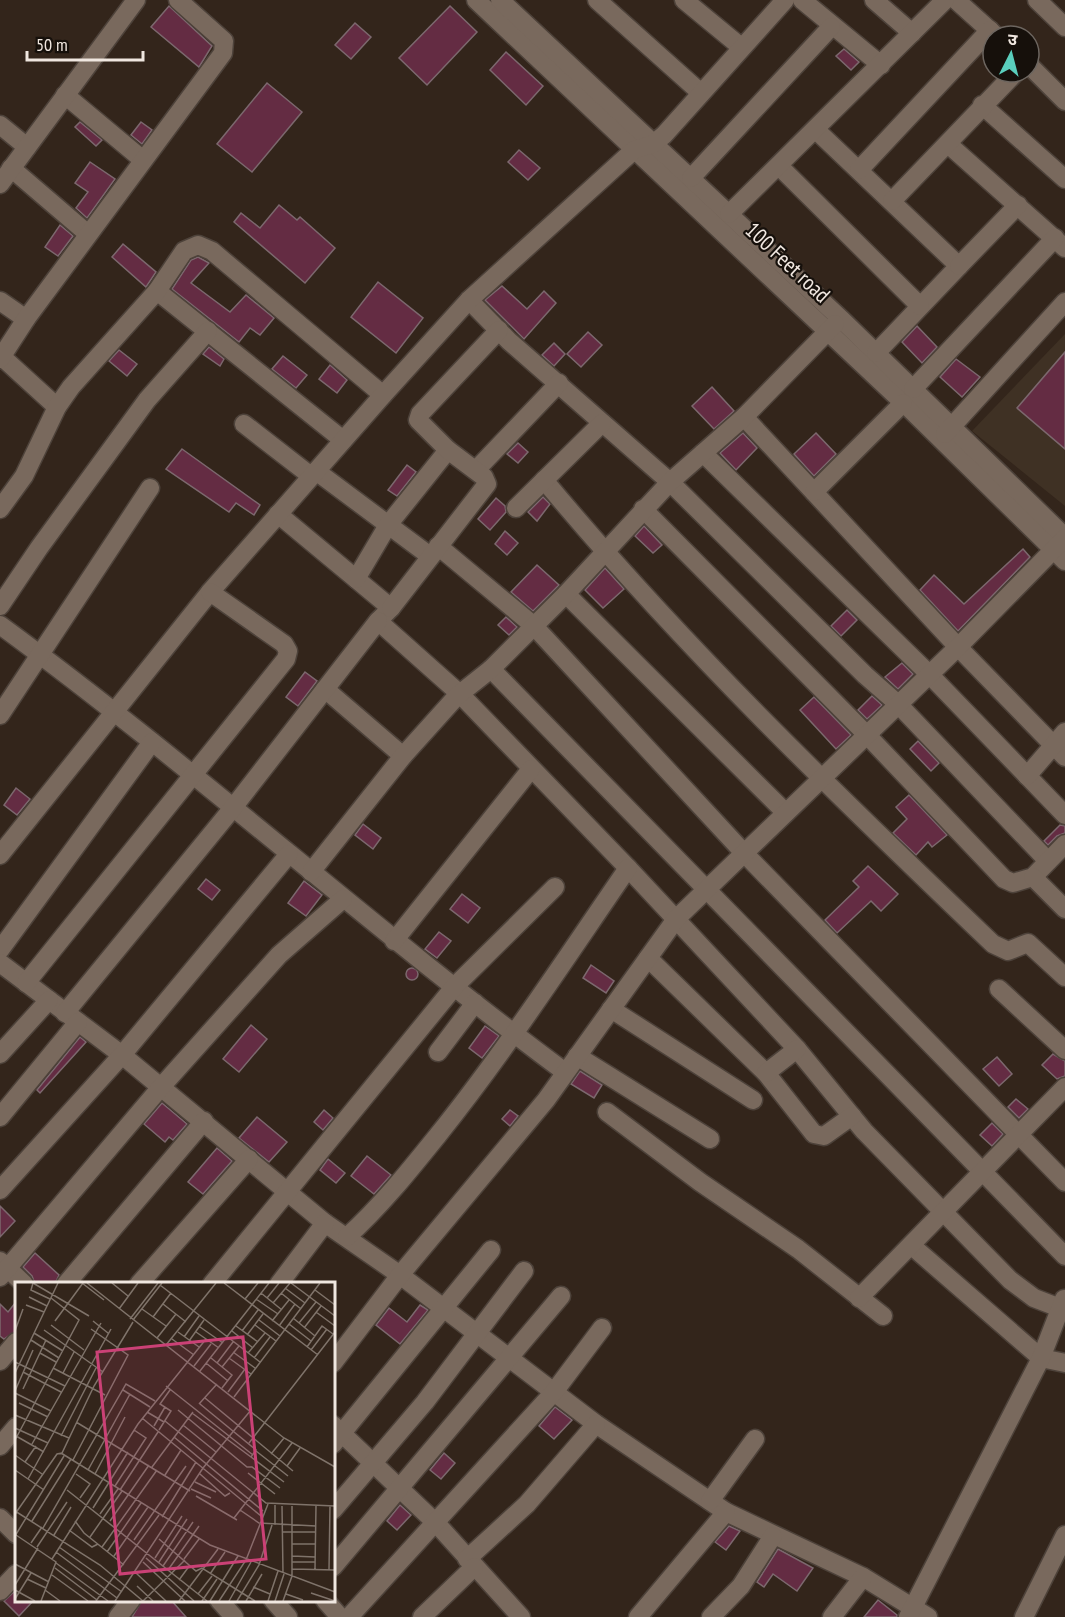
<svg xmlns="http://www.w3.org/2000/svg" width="1065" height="1617" font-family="'PT Sans Narrow','Noto Sans Devanagari',sans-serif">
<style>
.commercial{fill:#3f3124}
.building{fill:#642c43;stroke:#7c686e;stroke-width:1.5}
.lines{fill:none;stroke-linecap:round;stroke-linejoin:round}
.minor-casing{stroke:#4d423a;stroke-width:21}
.minor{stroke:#79695d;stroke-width:18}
.labels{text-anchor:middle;stroke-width:4.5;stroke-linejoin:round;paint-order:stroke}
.street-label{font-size:22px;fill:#f0e7e0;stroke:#16100b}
.inset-road{fill:none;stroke:#7f736a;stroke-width:1.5}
.view{fill:#cb4176;fill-opacity:0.15;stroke:#cb4176;stroke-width:3}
.inset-edge{fill:none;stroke:#f0e7e0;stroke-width:3}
</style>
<rect width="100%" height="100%" fill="#33251b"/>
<polygon class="commercial" points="1065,334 1065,506 972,431"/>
<g class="building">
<polygon points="169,6 212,46 199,67 151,27"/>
<polygon points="450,6 477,32 427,85 399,58"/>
<polygon points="355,23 371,37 351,59 335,45"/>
<polygon points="844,49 859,62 851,70 836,56"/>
<polygon points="506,52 543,86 526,105 490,70"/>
<polygon points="267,83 302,112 252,172 217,144"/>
<polygon points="80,122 102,140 96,146 75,127"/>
<polygon points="141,122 152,130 142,144 131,135"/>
<polygon points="519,150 540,168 528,180 508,162"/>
<polygon points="90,162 115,179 87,218 76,208 88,192 75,183"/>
<polygon points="279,205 297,220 300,217 335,248 305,283 234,222 241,213 260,228"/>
<polygon points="60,225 73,236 58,256 45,247"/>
<polygon points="123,244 156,272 146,287 112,257"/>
<polygon points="198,257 209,263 191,283 230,312 246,295 274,318 260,335 250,328 239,342 172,289 191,260"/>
<polygon points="378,282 423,318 396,353 351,317"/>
<polygon points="502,286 527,309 544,291 556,303 524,339 485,300"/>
<polygon points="917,326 937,347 922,363 902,342"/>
<polygon points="588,332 602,345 581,367 567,354"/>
<polygon points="554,343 565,354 554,366 542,355"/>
<polygon points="209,347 224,359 220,366 203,354"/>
<polygon points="119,350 137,364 127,376 109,361"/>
<polygon points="1065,352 1065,449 1017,408"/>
<polygon points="283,356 307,375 296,388 272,369"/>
<polygon points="956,359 980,377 962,397 940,377"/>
<polygon points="330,365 347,380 337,393 319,379"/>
<polygon points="712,387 734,411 714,429 692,406"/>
<polygon points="743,433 757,448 736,470 720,453"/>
<polygon points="816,433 836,454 814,476 794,454"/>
<polygon points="518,443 528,452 518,463 507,454"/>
<polygon points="182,449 260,505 254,515 236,503 229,512 166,469"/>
<polygon points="407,465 416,472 397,496 388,490"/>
<polygon points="543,497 550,504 537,521 528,512"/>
<polygon points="496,498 505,506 506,512 490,530 478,519"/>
<polygon points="644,526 662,545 653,553 635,536"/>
<polygon points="505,531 518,543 507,555 495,544"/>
<polygon points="1023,549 1030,557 958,631 920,590 934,575 964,604"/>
<polygon points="537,565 559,585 533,611 511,592"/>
<polygon points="605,568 624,589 603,608 585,590"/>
<polygon points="847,610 857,620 841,636 831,626"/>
<polygon points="506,617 517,627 509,635 498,625"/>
<polygon points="902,663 913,674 898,689 885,677"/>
<polygon points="305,672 317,681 298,706 286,697"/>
<polygon points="872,696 882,705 867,719 858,710"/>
<polygon points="814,697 851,735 836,749 800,710"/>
<polygon points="918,741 939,763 931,771 910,749"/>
<polygon points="16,788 30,799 17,815 4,805"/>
<polygon points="909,795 947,835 932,847 928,842 916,855 893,833 907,819 896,807"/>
<polygon points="363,824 381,838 373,849 355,835"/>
<polygon points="1060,825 1065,826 1065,833 1057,836 1048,845 1044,841"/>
<polygon points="868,866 898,894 881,911 871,901 837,933 825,920 859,887 853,881"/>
<polygon points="206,879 220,890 212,900 198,889"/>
<polygon points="304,881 322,895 306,916 288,903"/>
<polygon points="462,894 480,908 468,923 450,909"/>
<polygon points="439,932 451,941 437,958 425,949"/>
<polygon points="591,965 614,981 606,993 583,978"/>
<circle cx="412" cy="974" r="6"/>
<polygon points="251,1025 267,1039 239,1072 223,1059"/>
<polygon points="485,1026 499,1036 482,1058 469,1048"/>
<polygon points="80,1037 86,1042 40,1093 37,1090"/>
<polygon points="1053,1054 1065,1061 1065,1076 1057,1079 1042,1065"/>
<polygon points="997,1057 1012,1074 999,1086 983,1069"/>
<polygon points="580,1071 602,1085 594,1098 571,1084"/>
<polygon points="1016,1099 1028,1109 1019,1118 1008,1107"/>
<polygon points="162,1103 187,1124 173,1140 169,1137 165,1142 144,1124"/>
<polygon points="324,1110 333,1118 323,1130 314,1122"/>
<polygon points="510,1110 518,1116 510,1126 502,1119"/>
<polygon points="257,1117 287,1142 269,1162 239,1138"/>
<polygon points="992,1123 1003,1134 992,1146 980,1135"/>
<polygon points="217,1148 232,1161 203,1194 188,1182"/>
<polygon points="367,1156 391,1175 374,1194 351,1176"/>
<polygon points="328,1159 345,1173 336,1183 320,1170"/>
<polygon points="0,1206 15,1221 0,1237"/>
<polygon points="35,1253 59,1275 55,1284 35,1284 32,1276 23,1267"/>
<polygon points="16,1302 16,1331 4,1339 0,1336 0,1304 8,1312"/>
<polygon points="420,1305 428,1310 400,1344 376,1325 389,1308 407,1322"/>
<polygon points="555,1407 572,1420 554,1439 539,1426"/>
<polygon points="444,1453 455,1463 441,1479 430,1470"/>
<polygon points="400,1505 411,1515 397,1530 387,1521"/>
<polygon points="729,1526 740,1531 726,1550 715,1542"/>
<polygon points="778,1549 813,1568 797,1591 773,1574 764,1587 757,1582"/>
<polygon points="16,1590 16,1600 34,1600 19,1616 4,1601"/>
<polygon points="142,1600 171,1600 186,1617 132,1617"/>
<polygon points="878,1600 897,1615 897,1617 864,1617"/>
</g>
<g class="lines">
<g class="minor-casing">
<g id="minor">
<polyline points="476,0 909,408 1065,561"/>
<polyline points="500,0 841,319 1065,537"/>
<polyline points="597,0 701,93"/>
<polyline points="684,0 741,47"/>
<polyline points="802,0 881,65"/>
<polyline points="874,0 912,33"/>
<polyline points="956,0 996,36"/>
<polyline points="1037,0 1065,27"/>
<polyline points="1029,65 1065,101"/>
<polyline points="65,95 143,160"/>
<polyline points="982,105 1065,179"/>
<polyline points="0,125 27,147"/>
<polyline points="816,130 959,266 876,353"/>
<polyline points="948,144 1065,248"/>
<polyline points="779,166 920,306"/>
<polyline points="11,168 88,234"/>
<polyline points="859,170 990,30"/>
<polyline points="691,178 831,27"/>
<polyline points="0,184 136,0"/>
<polyline points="892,201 1016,72"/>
<polyline points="729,214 945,0"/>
<polyline points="959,266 1018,205"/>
<polyline points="157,291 343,440"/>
<polyline points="469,300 509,341 670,482 865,675 898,704 1048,861"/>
<polyline points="0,301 26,319"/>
<polyline points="2,357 57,407"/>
<polyline points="0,359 26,319 223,53 224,41 178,0"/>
<polyline points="913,389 1055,238"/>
<polyline points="744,417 958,647 1065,757"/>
<polyline points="244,424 311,476"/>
<polyline points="945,434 1065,302"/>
<polyline points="703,453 929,674 1065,815"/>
<polyline points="476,470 559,383"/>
<polyline points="316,471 430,556"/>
<path d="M544,480C682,646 837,795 993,944L1008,951L1028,943L1065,977"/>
<polyline points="814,492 903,403"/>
<polyline points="516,508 602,423"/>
<polyline points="0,509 24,476 57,407 71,387 157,291 184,251 198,245 212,251 383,395"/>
<polyline points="643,509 866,734 1004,879 1013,883 1033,877 1065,844"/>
<polyline points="278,514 391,608 378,621 460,694 628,868 797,1049 864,1131 1010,1280 1034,1298 1060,1308"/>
<polyline points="438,546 533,625 744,853 1065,1182"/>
<polyline points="356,579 388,525 448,450"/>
<polyline points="566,594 785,812"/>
<polyline points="0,606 39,548 147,400 208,331"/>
<polyline points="391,608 487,484 484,477 448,450 418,420 420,414 499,330"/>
<path d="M0,625C194,767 372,929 565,1072"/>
<polyline points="491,669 1065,1256"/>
<polyline points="325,689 403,756"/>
<polyline points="0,715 150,488"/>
<polyline points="1027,776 1065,732"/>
<polyline points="0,855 210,592 383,395 469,300 634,150 653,144 664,135 785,0"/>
<polyline points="311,872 403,756 457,696 491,669 566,594 670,482 744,417 835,324"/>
<polyline points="1033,877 1065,909"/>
<polyline points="394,941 531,769"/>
<polyline points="0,950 152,742"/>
<polyline points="648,958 766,1073 814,1134 824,1136 852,1116"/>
<polyline points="0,963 122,1055 325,1223 400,1275 596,1424 726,1512 863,1577 928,1617"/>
<polyline points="26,983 286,659 288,651 284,644 210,592"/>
<polyline points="999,989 1065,1050"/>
<polyline points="611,1009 753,1100"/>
<polyline points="65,1013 232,809 378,621"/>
<polyline points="438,1052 475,1003"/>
<polyline points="0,1054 49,1000"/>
<polyline points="577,1056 710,1139"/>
<polyline points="766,1073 797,1049"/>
<polyline points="607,1112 700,1182 798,1249 883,1316"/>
<polyline points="0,1117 78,1022"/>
<polyline points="0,1190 122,1055 289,854"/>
<path d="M347,1237C381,1206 409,1171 438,1135C506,1050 566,958 628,868"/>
<polyline points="912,1246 1041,1358 1065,1363"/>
<polyline points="0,1261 24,1284"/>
<polyline points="0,1277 161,1087 279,955 343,899"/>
<polyline points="66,1284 204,1121"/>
<polyline points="139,1284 249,1159"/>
<polyline points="212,1284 455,986 555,887"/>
<polyline points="279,1284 325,1223"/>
<polyline points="859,1298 1065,1087"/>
<polyline points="0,1361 16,1342"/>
<polyline points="333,1363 400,1275 546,1100 676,919 958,647 1065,538"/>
<polyline points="333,1425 436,1523 521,1617"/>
<polyline points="333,1444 491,1250"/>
<polyline points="0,1446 16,1427"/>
<polyline points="710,1501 755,1439"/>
<polyline points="333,1510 425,1402 524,1271"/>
<polyline points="0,1518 16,1534"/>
<polyline points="467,1559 527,1504 596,1424"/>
<polyline points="333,1567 561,1296"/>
<polyline points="0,1591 16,1574"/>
<polyline points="219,1600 234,1617"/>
<polyline points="273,1600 288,1617"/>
<polyline points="325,1600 340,1617"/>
<polyline points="118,1617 131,1600"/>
<polyline points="349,1617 554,1392 602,1328"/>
<polyline points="422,1617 474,1567"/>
<polyline points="638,1617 726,1512"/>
<polyline points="711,1617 741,1586 773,1536"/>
<polyline points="832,1617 863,1577"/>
<polyline points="908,1617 1041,1358 1064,1299"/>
<polyline points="1024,1617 1065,1535"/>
</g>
</g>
<use href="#minor" class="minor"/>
</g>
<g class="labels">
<g class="street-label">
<text transform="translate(788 262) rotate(43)" y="8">100 Feet road</text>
</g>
</g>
<g transform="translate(15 1282)">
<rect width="320" height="320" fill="#33251b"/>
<path class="inset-road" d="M18,1L74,34M18,1L16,8L35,17M67,1L89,18M72,1L269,156L320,185M97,1L113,14M209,1L303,73M276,1L320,34M145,3L245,80M270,6L290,21M300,8L320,23M246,11L267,28M266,11L286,27M14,15L32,24M252,16L264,1M230,17L243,1M241,17L263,32M258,21L275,1M148,22L171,40M11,23L29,30M104,27L123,1M127,27L151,44M301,30L320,44M138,35L156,11M278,36L300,54M115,37L143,1M118,38L147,1M244,38L265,54M40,39L68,1M78,39L93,51M257,39L274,18M284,41L301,20M274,42L296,59M36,43L69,68M240,43L261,59M221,44L243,60M264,44L280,22M185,45L208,61M289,46L306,24M29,48L88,90M0,49L8,27M217,49L238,66M227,49L243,28M163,50L184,65M181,50L204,66M19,51L48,69M232,53L248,32M169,55L184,34M142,56L161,32M157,57L179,73M16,58L44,76M174,59L189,38M151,63L201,1M292,65L307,44L318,52M296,68L312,47M218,70L240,86M25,71L41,80M233,71L250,51M196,76L217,93L207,106M214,76L236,92M239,76L255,55M0,80L50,104M191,81L213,99M202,81L218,60M179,84L196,62M207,85L224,64M38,86L90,113M185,89L254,1M8,90L46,110M0,91L43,1M48,91L59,70M151,104L238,173M8,107L31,58M108,108L135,125M0,109L18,68M213,110L230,87M0,111L36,129M219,115L305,1M190,116L278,189M4,121L33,135M184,122L202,102M163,128L232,185H237L265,206M132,130L149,140M177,131L236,175L241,168L185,122M0,133L54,156M127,136L246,234M150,139L251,221L320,224M61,140L175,209M168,143L201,170M139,144L150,125M0,146L33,161M144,148L156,129L145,122L155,108M1,154L29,170M46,154L81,86M159,155L248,229M0,158L64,38L36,16M234,161L320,50M17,162L86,41M241,169L273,194M46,171L195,263L320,310M256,172L269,156M0,173L27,192M236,175L269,200M58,178L113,73L76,47M10,180L21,164M272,184L285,166M137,185L178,130M0,188L29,208M73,188L115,112M233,191L260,212M61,192L75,202L65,216M80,192L110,135M185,192L210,214L215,211M150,193L166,168M13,197L96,47M180,200L201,210M100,204L131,156L119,148M176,207L196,216M52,208L192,319M105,208L143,150M181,214L222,238M267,224L268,291M78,226L113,170M225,228L244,241L301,244M0,229L85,283L128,319L170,278M0,232L42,172L47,171L79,104L118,40M85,232L103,207M147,235L181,180M219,236L277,161M17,239L56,177M60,239L69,251L109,283M95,239L134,183M260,243V223M28,246L111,102L140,119M54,248L77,265L83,262M268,250H301M1,253L41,280L26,319M39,253L56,225M0,254L49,174M75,255L107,209M144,257L181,289L187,286L240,319M119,258L171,184M16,261L27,245M277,262H301M22,265L52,220M44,265L107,310M87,265L142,188M41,270L102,316M92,270L126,221M99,274L133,225M277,274L300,275M131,276L179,319M140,276L167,234M37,277L123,142L191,57M169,277L184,257M128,280L170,319M144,280L172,237M277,280H300M41,281L93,319M0,282L34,300M148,284L178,240M40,286L82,318M277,287L320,288M300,287L301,224M153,288L184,244M314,288L315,224M121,291L151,319M195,292L210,270M37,293L73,319M12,297L31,306M164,298L175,283M0,303L23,266M122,304L138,319M238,305L255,312M0,308L20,319M30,308L45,319M296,311L320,319M183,312L197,294M271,312L288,318M0,317L16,291M81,319L144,233M100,319L188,186L236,128M164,319L203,267M187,319L202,297M195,319L223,274M204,319L231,278L253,222M214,319L236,280M222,319L244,283L257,243M231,319L247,292M253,319L263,289M260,319L269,292M268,319L277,294V224"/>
<path class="view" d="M228,55L251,277L105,292L82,70Z"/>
<rect width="320" height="320" class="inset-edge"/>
</g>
<g transform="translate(1011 54) rotate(6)"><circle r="28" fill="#16100b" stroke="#6d6660" stroke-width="1.5"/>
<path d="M0-4.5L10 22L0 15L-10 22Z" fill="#5acebd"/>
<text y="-9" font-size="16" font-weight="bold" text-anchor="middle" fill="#f0e7e0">उ</text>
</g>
<path d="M27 51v9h116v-9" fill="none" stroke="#f0e7e0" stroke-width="3"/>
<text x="36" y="51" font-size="18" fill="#f0e7e0" stroke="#16100b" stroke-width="4.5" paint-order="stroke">50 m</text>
</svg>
